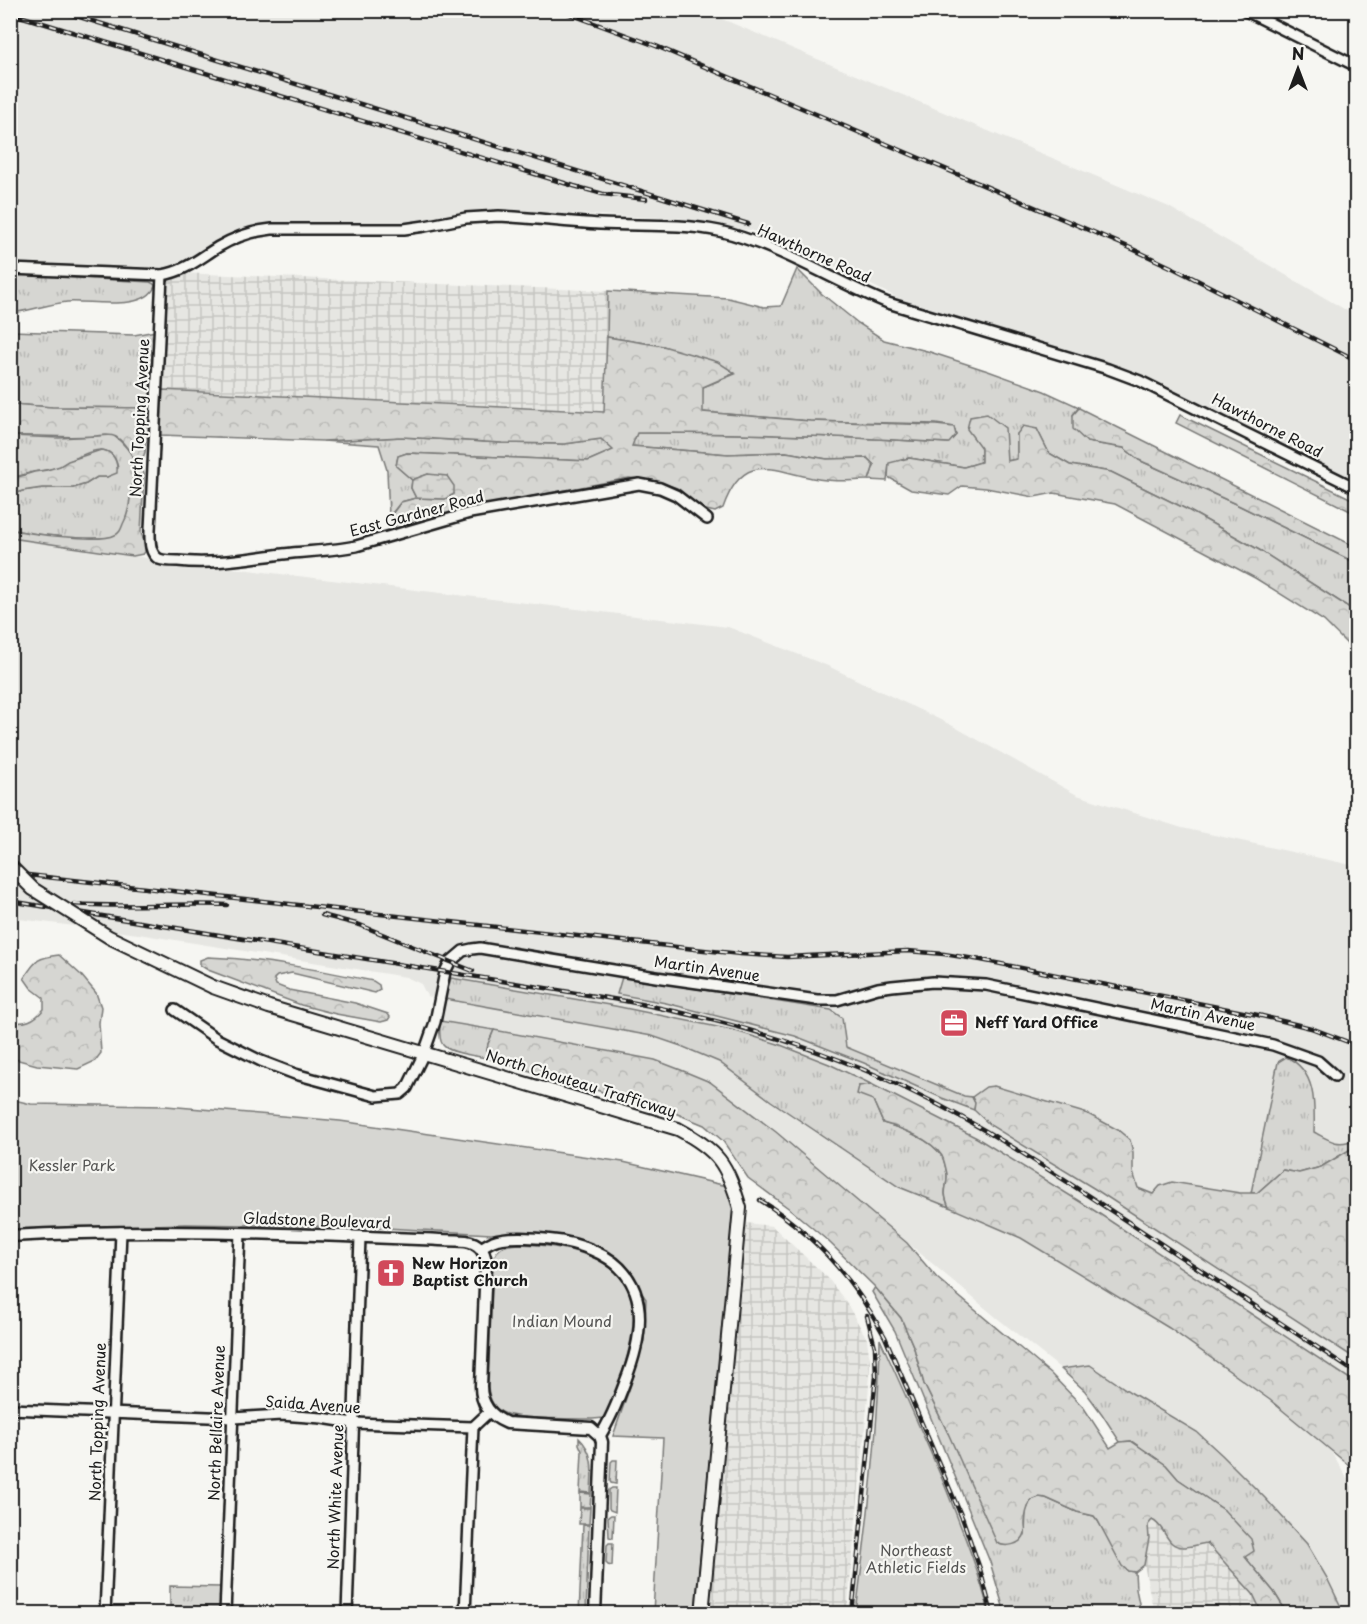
<svg xmlns="http://www.w3.org/2000/svg" width="1367" height="1624" font-family="'Playpen Sans',sans-serif">
<style>
.built{fill:#e6e6e2}
.industrial{fill:url(#industrial-grid)}
.grass{fill:url(#grass-tufts);stroke:#797977;stroke-width:1.5}
.forest{fill:url(#forest-crowns);stroke:#797977;stroke-width:1.5}
.wetland{fill:url(#wetland-marsh);stroke:#797977;stroke-width:1.5}
.green{fill:#d6d6d2;stroke:#797977;stroke-width:1.5}
.lines{fill:none;stroke-linecap:round;stroke-linejoin:round}
.minor-casing{stroke:#1c1c1c;stroke-width:14}
.tertiary-casing{stroke:#1c1c1c;stroke-width:15}
.secondary-casing{stroke:#1c1c1c;stroke-width:16}
.minor{stroke:#f6f6f2;stroke-width:9}
.tertiary{stroke:#f6f6f2;stroke-width:10}
.secondary{stroke:#f6f6f2;stroke-width:12}
.rail-casing{stroke:#1c1c1c;stroke-width:4.5}
.rail{stroke:#f6f6f2;stroke-width:2;stroke-dasharray:7;stroke-linecap:butt}
.secondary-bridge-casing{stroke:#1c1c1c;stroke-width:16;stroke-linecap:butt}
.secondary-bridge{stroke:#f6f6f2;stroke-width:12}
.labels{text-anchor:middle;stroke-width:4.5;stroke-linejoin:round;paint-order:stroke}
.street-label{font-size:15px;fill:#1c1c1c;stroke:#f6f6f2}
.poi-label{font-size:15px;font-weight:bold;fill:#1c1c1c;stroke:#f6f6f2;text-anchor:start}
.park-label{font-size:15px;fill:#545453;stroke:#f6f6f2}
</style>
<defs>
<pattern id="industrial-grid" width="8" height="8" patternUnits="userSpaceOnUse" patternTransform="scale(1.5)"><rect width="8" height="8" fill="#e6e6e2"/><path d="M0 4h8M4 0v8" fill="none" stroke="#c5c5c1"/></pattern>
<pattern id="grass-tufts" width="24" height="20" patternUnits="userSpaceOnUse" patternTransform="scale(1.5)"><rect width="24" height="20" fill="#d6d6d2"/><path d="M3 7l-1-3M5 7V3M7 7l1-3M15 17l-1-3M17 17v-4M19 17l1-3" fill="none" stroke="#b7b7b4"/></pattern>
<pattern id="forest-crowns" width="20" height="18" patternUnits="userSpaceOnUse" patternTransform="scale(1.5)"><rect width="20" height="18" fill="#d6d6d2"/><path d="M2 6a3 3 0 1 1 6 0M12 15a3 3 0 1 1 6 0" fill="none" stroke="#b7b7b4"/></pattern>
<pattern id="wetland-marsh" width="20" height="14" patternUnits="userSpaceOnUse" patternTransform="scale(1.5)"><rect width="20" height="14" fill="#d6d6d2"/><path d="M1 5h8M5 5V1M11 12h8M15 12V8" fill="none" stroke="#b7b7b4"/></pattern>
</defs>
<rect width="100%" height="100%" fill="#f6f6f2"/>
<filter id="ink" filterUnits="userSpaceOnUse"><feTurbulence type="fractalNoise" baseFrequency=".0167" numOctaves="2"/><feDisplacementMap in="SourceGraphic" scale="12" xChannelSelector="R" yChannelSelector="G"/><feConvolveMatrix kernelMatrix="1 2 1 2 8 2 1 2 1" color-interpolation-filters="sRGB"/></filter>
<g filter="url(#ink)">
<g class="built">
<polygon points="10,11 703,11 1169,207 1356,316 1356,483 1140,375 1029,338 904,301 816,258 751,230 738,229 687,219 493,211 455,214 403,225 269,225 242,231 167,270 150,271 11,263"/>
<polygon points="11,538 147,558 728,627 828,666 951,725 1077,795 1182,828 1356,866 1356,1383 1095,1211 977,1138 829,1064 778,1044 451,978 445,999 652,1036 719,1062 771,1101 899,1187 1021,1238 1169,1328 1270,1400 1331,1451 1356,1493 1356,1613 1344,1613 1327,1578 1307,1544 1265,1498 1222,1455 1197,1432 1130,1392 1090,1365 1061,1369 997,1318 776,1132 710,1082 512,1033 440,1021 445,1000 427,996 421,984 406,977 138,934 11,918"/>
</g>
<g class="industrial">
<polygon points="182,273 608,291 604,412 162,390 167,278"/>
<polygon points="747,1223 772,1226 827,1277 846,1302 867,1339 870,1362 869,1386 847,1613 708,1614"/>
<polygon points="1152,1520 1156,1521 1163,1529 1168,1541 1182,1548 1207,1543 1253,1594 1262,1613 1154,1613 1144,1565 1149,1538 1148,1525"/>
</g>
<g class="grass">
<path d="M797,269L822,294L858,323L884,340L927,351L988,371L1044,391L1079,407L1073,415L1087,442L1124,448L1139,460L1240,506L1356,563V612L1261,551L1186,509L1111,472L1070,465L1049,453L1037,429L1017,434V459L1007,461L981,448V462L964,467L909,458L889,464L887,481L869,480L874,465L867,458L827,459L786,452L728,454L631,446L637,433C741,432 845,437 948,443L956,435L954,427L936,424L810,421L702,412L703,387L735,374L663,346L607,337L608,291L728,298L764,307L781,306Z"/>
<path d="M10,274L150,282L154,284L155,286C146,312 89,300 67,302C48,304 30,311 11,313Z"/>
<polygon points="11,331 134,335 156,331 152,408 52,407 11,404"/>
<path d="M113,435C122,442 130,450 134,460C137,469 133,474 132,483C131,496 129,526 117,535C103,543 28,534 11,529V496L22,491L42,488H73L86,484L97,477H107L118,468C116,458 111,450 100,450C90,450 69,461 61,466C52,470 42,470 33,472C25,474 19,477 11,477V436L59,438Z"/>
<polygon points="402,437 502,443 564,444 601,439 614,450 588,461 407,453 398,456 396,466 412,480 411,488 416,498 401,502 389,517 387,470 379,445 323,441"/>
<polygon points="622,977 831,1010 842,1018 846,1047 964,1096 972,1097 975,1103 974,1110 942,1098 864,1063 795,1036 666,1003 617,994"/>
<path d="M451,978L615,1006L732,1030L778,1044L829,1064L871,1084L859,1086L873,1100L883,1123C901,1128 931,1139 942,1156C944,1160 946,1169 947,1174C948,1189 941,1189 949,1207L899,1187L771,1101L719,1062L681,1046L652,1036L445,999Z"/>
<path d="M440,1021L494,1030L488,1044L486,1058C476,1056 449,1053 443,1045C438,1039 440,1028 440,1021Z"/>
<path d="M1286,1057C1316,1070 1315,1104 1314,1132C1330,1141 1338,1147 1356,1139V1146L1321,1167L1299,1173L1283,1170L1257,1193H1251L1278,1062Z"/>
<polygon points="875,1287 901,1318 914,1348 924,1384 948,1433 1025,1534 1026,1511 1031,1500 1039,1497 1046,1498 1077,1512 1094,1516 1098,1521 1128,1571 1135,1572 1136,1589 1141,1613 1005,1613 990,1562 966,1503 895,1331 872,1292"/>
<polygon points="1090,1365 1130,1392 1197,1432 1222,1455 1265,1498 1307,1544 1327,1578 1344,1613 1287,1613 1274,1592 1244,1556 1224,1510 1178,1479 1166,1465 1131,1441 1120,1442 1102,1414 1085,1391 1061,1369"/>
<path d="M579,1438C595,1453 592,1472 591,1493L580,1492L582,1451L579,1444Z"/>
<polygon points="613,1460 617,1460 616,1484 611,1483 610,1481 611,1462"/>
<polygon points="612,1488 616,1488 615,1512 610,1510 609,1508 609,1490"/>
<polygon points="580,1493 591,1494 590,1507 580,1507"/>
<polygon points="580,1508 590,1508 589,1524 579,1524"/>
<polygon points="611,1515 614,1515 613,1538 609,1537 608,1517"/>
<polygon points="583,1525 589,1525 586,1613 579,1614"/>
<polygon points="609,1543 613,1543 612,1566 608,1565 606,1563 607,1545"/>
<polygon points="170,1586 221,1587 220,1607 170,1606"/>
</g>
<g class="forest">
<path d="M607,337L663,346L718,362L735,373L703,387V412L810,421L936,425L954,427L956,435L949,443C845,437 741,432 637,433L632,446L728,454L786,452L827,459L867,458L874,465L869,480C855,480 840,482 826,480C778,475 745,445 723,508L715,512L702,509L677,488L652,480L629,478L461,510L397,529L389,518L401,502L416,498L445,499L454,494L428,474L412,480L396,466L398,456L407,453L588,461L613,450L601,439L564,444L502,443L402,437L323,441L160,435L162,390L604,412Z"/>
<path d="M11,404L52,407L152,408L150,433L146,440L145,452L142,461V467L144,474L141,532L145,545V552L143,554L133,556L11,538L10,529C28,534 101,543 115,535C120,533 121,529 123,524C131,510 129,496 133,480C134,476 136,472 136,467C135,457 124,442 116,437C109,433 100,436 93,436C65,438 38,435 11,436Z"/>
<polygon points="1079,408 1356,547 1356,563 1240,506 1139,460 1124,448 1087,442 1073,429 1073,415"/>
<polygon points="987,414 1005,428 1007,461 1017,459 1017,434 1023,426 1037,429 1049,453 1070,465 1111,472 1186,509 1261,551 1356,612 1356,649 1346,643 1324,621 1255,578 1115,504 1054,493 1034,497 986,488 962,486 949,495 911,490 888,477 889,463 909,458 964,467 981,462 981,448 967,429 970,417"/>
<polygon points="1180,415 1356,501 1356,514 1176,423"/>
<path d="M101,450C113,451 118,461 117,473L107,477H97L86,484L73,488H42L22,491L11,496V477H18L34,472L47,470L60,466L68,461Z"/>
<path d="M59,955L81,975L96,993L101,1007L99,1023L101,1053L95,1061L78,1069L37,1065L11,1058V1022C25,1024 34,1021 44,1009V998L31,988L24,978C36,960 36,958 59,955Z"/>
<path d="M208,957C264,959 319,970 373,981L379,985L380,990L375,993L292,973L277,976L274,979L276,985L289,990L355,1003L388,1014L390,1017L388,1020L381,1022L336,1014L301,1005L208,970L200,965V960Z"/>
<path d="M494,1030L655,1060L681,1070L710,1082L776,1132L907,1243L937,1278L1051,1374L1084,1408L1110,1448L1120,1442L1131,1441L1166,1465L1178,1479L1224,1510L1251,1539L1254,1551L1245,1557L1274,1592L1287,1613H1262L1253,1594L1207,1543C1199,1544 1190,1547 1183,1547C1165,1547 1166,1526 1152,1520L1148,1525L1149,1538L1144,1565L1135,1572L1128,1571L1122,1566L1098,1521L1094,1516L1077,1512L1046,1498L1039,1497L1031,1500C1027,1508 1025,1515 1025,1523C1025,1527 1026,1530 1025,1533C1022,1545 1006,1548 997,1543L948,1433L924,1384L914,1348L901,1318L875,1287L828,1241L791,1210L748,1178L723,1141L704,1125L675,1113L486,1058L488,1044Z"/>
<path d="M871,1084L977,1138L1095,1211L1356,1383V1471L1270,1400L1169,1328L1021,1238L949,1207C941,1189 948,1189 947,1174C946,1169 944,1160 942,1156C931,1139 901,1128 883,1123L873,1100L857,1094L859,1086Z"/>
<polygon points="994,1086 1088,1114 1118,1130 1130,1140 1133,1152 1133,1172 1138,1188 1153,1194 1160,1186 1172,1182 1240,1193 1257,1193 1283,1170 1299,1173 1321,1167 1356,1146 1356,1359 1095,1189 990,1125 974,1110 975,1103 972,1097 986,1087"/>
</g>
<polygon class="wetland" points="428,474 447,476 454,486 454,494 445,499 416,498 411,488 412,480"/>
<g class="green">
<polygon points="10,1099 31,1104 166,1106 340,1121 623,1162 727,1186 734,1201 695,1613 653,1613 663,1438 613,1436 631,1384 644,1340 646,1299 614,1255 558,1238 369,1227 186,1224 11,1229"/>
<path d="M518,1244C570,1245 640,1258 633,1325C630,1356 618,1385 607,1414L604,1418L593,1419C574,1419 518,1420 504,1413C493,1408 489,1398 488,1387L493,1261C496,1247 505,1245 518,1244Z"/>
<path d="M880,1339C903,1390 926,1440 947,1491C963,1532 979,1571 989,1613H856C867,1523 879,1431 880,1339Z"/>
</g>
<g class="lines">
<g class="minor-casing">
<g id="minor">
<polyline points="1244,10 1356,66"/>
<path d="M10,269L162,275C184,272 200,258 218,247C235,237 252,231 272,229H404L425,226L466,218L499,216C533,218 566,222 600,224C639,226 680,223 719,231C779,245 831,280 888,303L1108,369L1140,381L1356,488"/>
<path d="M162,275L150,530C150,539 149,554 159,559C164,561 173,561 178,561C214,565 248,558 283,554C308,551 332,551 356,546L470,513L639,484L660,488L676,495L707,519"/>
<polyline points="175,1010 217,1039 261,1061 295,1074 376,1096 400,1094 407,1088 424,1053 435,1022 445,972 450,962 463,951 472,949 480,948 656,977 817,1000 837,1000 878,988 892,986 933,982 986,985 1273,1045 1318,1061 1335,1076"/>
<path d="M481,1248C485,1245 489,1243 493,1241C507,1235 545,1238 561,1241C645,1257 653,1312 625,1382C618,1401 611,1419 600,1436"/>
<polyline points="10,1409 233,1418 281,1415 322,1418 353,1423 473,1427 489,1412"/>
<polyline points="105,1614 121,1232"/>
<polyline points="225,1614 240,1233"/>
<polyline points="347,1614 360,1237"/>
<polyline points="465,1614 473,1427"/>
</g>
</g>
<g class="tertiary-casing">
<path id="tertiary" d="M10,1236C162,1227 314,1235 466,1241C478,1243 485,1250 486,1263L481,1386C481,1404 490,1416 507,1423L591,1428L600,1436L602,1442L595,1614"/>
</g>
<g class="secondary-casing">
<path id="secondary" d="M213,987L269,1007L678,1129C719,1151 727,1164 740,1208L702,1614"/>
</g>
<use href="#minor" class="minor"/>
<use href="#tertiary" class="tertiary"/>
<use href="#secondary" class="secondary"/>
<g class="rail-casing">
<g id="rail">
<polyline points="57,10 748,224"/>
<polyline points="559,10 656,46 1126,246 1173,268 1356,360"/>
<polyline points="10,13 574,186 603,194 646,199"/>
<polyline points="10,873 740,954 787,957 908,951 944,954 981,960 1258,1015 1311,1028 1356,1045"/>
<path d="M10,901L625,1001C726,1020 825,1048 917,1094C989,1129 1055,1174 1122,1218C1200,1270 1278,1321 1356,1373"/>
<path d="M74,904C125,908 176,903 227,905"/>
<polyline points="322,915 360,925 473,971"/>
<path d="M760,1200C815,1234 855,1281 885,1337L963,1520L980,1569L992,1614"/>
<polyline points="852,1614 876,1376 875,1347 867,1316"/>
</g>
</g>
<use href="#rail" class="rail"/>
<g class="secondary-bridge-casing">
<polyline id="secondary-bridge" points="10,866 33,889 109,937 213,987"/>
</g>
<use href="#secondary-bridge" class="secondary-bridge"/>
</g>
</g>
<defs>
<g id="office-square" transform="scale(1.5)"><rect x="-9" y="-9" width="18" height="18" rx="4" fill="#d1495b" stroke="#f6f6f2"/><path d="M-6-3h4V-5.5h4V-3h4V5H-6ZM-1-4.5V-3h2v-1.5ZM-6 0V1H6V0Z" fill="#fff"/></g>
<g id="church-square" transform="scale(1.5)"><rect x="-9" y="-9" width="18" height="18" rx="4" fill="#d1495b" stroke="#f6f6f2"/><path d="M-1.2-6h2.4v3.5h3.3v2.4h-3.3V6h-2.4V-.1h-3.3v-2.4h3.3Z" fill="#fff"/></g>
</defs>
<g fill-rule="evenodd">
<use href="#office-square" x="954" y="1023"/>
<use href="#church-square" x="391" y="1273"/>
</g>
<g class="labels">
<g class="street-label">
<text transform="translate(814 254) rotate(24)" y="5">Hawthorne Road</text>
<text transform="translate(140 418) rotate(-87)" y="5">North Topping Avenue</text>
<text transform="translate(1267 426) rotate(27)" y="5">Hawthorne Road</text>
<text transform="translate(417 514) rotate(-15)" y="5">East Gardner Road</text>
<text transform="translate(707 969) rotate(8)" y="5">Martin Avenue</text>
<text transform="translate(1203 1015) rotate(12)" y="5">Martin Avenue</text>
<text transform="translate(581 1084) rotate(17)" y="5">North Chouteau Trafficway</text>
<text transform="translate(317 1221) rotate(2)" y="5">Gladstone Boulevard</text>
<text transform="translate(313 1405) rotate(4)" y="5">Saida Avenue</text>
<text transform="translate(98 1422) rotate(-88)" y="5">North Topping Avenue</text>
<text transform="translate(217 1423) rotate(-88)" y="5">North Bellaire Avenue</text>
<text transform="translate(336 1497) rotate(-88)" y="5">North White Avenue</text>
</g>
<g class="poi-label">
<text x="975" y="1028">Neff Yard Office</text>
<text x="412" y="1269">New Horizon<tspan x="412" dy="17">Baptist Church</tspan></text>
</g>
<g class="park-label">
<text x="72" y="1171">Kessler Park</text>
<text x="562" y="1327">Indian Mound</text>
<text x="916" y="1556">Northeast<tspan x="916" dy="17">Athletic Fields</tspan></text>
</g>
</g>
<rect width="1367" height="1624" fill="none" stroke="#f6f6f2" stroke-width="36"/>
<rect x="18" y="18" width="1331" height="1588" fill="none" stroke="#1c1c1c" stroke-width="2" filter="url(#ink)"/>
<g transform="translate(1298 69)" stroke="#f6f6f2" stroke-width="4.5" paint-order="stroke">
<path d="M0-4.5L10 22L0 15L-10 22Z" fill="#1c1c1c"/>
<text y="-9" font-size="16" font-weight="bold" text-anchor="middle" fill="#1c1c1c">N</text>
</g>
</svg>
